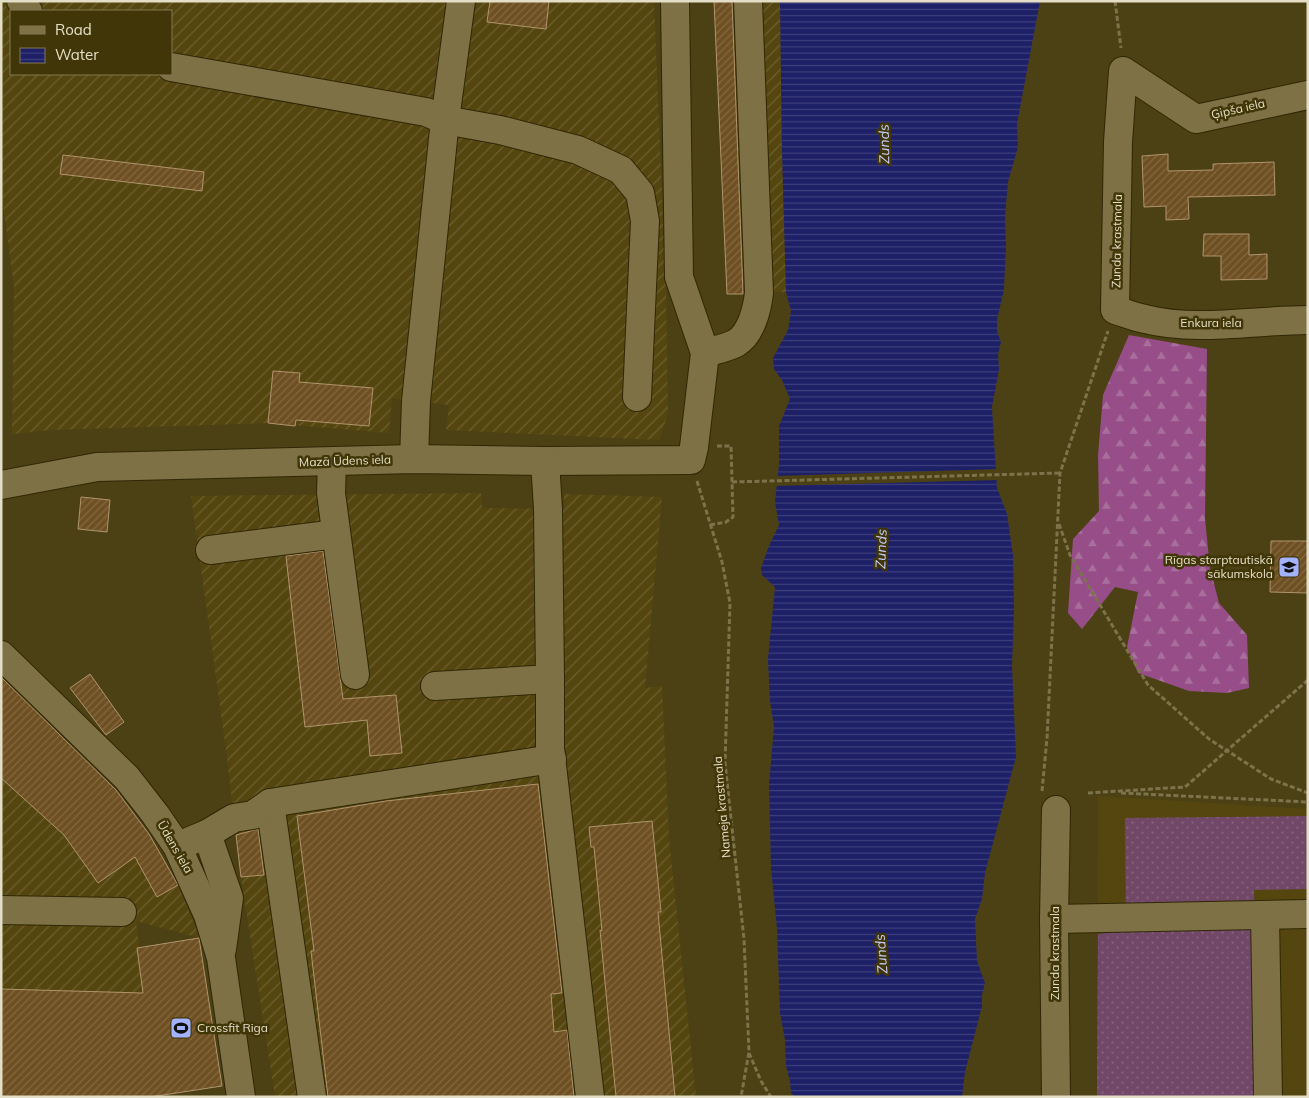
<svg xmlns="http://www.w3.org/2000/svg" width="1309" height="1098" font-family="Mulish,sans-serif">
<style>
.built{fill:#54460e}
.industrial{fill:url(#industrial-furrows);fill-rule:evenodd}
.grass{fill:url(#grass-dots)}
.forest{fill:url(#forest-firs)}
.water{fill:url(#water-rules)}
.pier{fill:#4c4114}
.building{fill:url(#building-hatch);stroke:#b0946d}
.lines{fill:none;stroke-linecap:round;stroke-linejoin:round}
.minor-casing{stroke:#302705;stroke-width:30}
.path{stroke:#7c734d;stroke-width:3;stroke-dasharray:5 2.5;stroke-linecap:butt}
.minor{stroke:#7d7145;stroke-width:28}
.labels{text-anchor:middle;stroke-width:5;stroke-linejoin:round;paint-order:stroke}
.street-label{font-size:12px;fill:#e4dec7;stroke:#413607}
.poi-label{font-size:12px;fill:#e4dec7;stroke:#413607;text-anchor:end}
.water-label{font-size:14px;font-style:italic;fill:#c5cffb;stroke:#413607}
</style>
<defs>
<pattern id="industrial-furrows" width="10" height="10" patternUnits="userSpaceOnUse" patternTransform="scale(1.25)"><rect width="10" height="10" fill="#54460e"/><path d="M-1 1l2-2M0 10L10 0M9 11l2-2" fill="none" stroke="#6c6030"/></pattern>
<pattern id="grass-dots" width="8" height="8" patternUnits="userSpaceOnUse" patternTransform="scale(1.25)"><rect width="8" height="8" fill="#724869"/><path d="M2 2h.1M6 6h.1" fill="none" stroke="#86627d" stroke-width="1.8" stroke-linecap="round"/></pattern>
<pattern id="forest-firs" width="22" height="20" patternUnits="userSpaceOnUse" patternTransform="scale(1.25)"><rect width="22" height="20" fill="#964d88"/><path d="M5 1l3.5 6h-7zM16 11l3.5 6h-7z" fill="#a96f9c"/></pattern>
<pattern id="water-rules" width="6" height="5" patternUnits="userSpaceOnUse" patternTransform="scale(1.25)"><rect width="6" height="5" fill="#1d1f67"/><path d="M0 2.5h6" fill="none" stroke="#3e3f7b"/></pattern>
<pattern id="building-hatch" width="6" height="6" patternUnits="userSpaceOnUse" patternTransform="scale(1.25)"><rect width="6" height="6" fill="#6f5023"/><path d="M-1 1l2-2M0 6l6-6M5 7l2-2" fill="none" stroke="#836941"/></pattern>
</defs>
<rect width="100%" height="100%" fill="#4c4114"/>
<polygon class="built" points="1098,796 1308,809 1308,1097 1097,1097"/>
<g class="industrial">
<path d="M1,1H654L666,295L668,414L659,440L446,430L449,405L392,398L389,433L268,423L51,430L12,434L14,287L3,204H1ZM11,11H171V74H11Z"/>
<polygon points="714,1 780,1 782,152 786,292 727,294"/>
<polygon points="481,493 482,508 564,509 564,494 662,497 645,688 662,686 669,838 696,1097 275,1097 241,877 226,750 191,496"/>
<polygon points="1,677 117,791 149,834 178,885 200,938 136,921 158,1097 1,1097"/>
</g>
<polygon class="grass" points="1308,816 1308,889 1254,890 1257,1097 1097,1097 1098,934 1126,931 1125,818"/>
<polygon class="forest" points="1129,335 1207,349 1205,519 1210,568 1219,603 1247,635 1249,688 1227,693 1189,691 1138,673 1127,647 1138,592 1115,587 1082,629 1068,613 1073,539 1099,511 1098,455 1103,395"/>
<polygon class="water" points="780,1 1040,1 1017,124 1018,147 1008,182 1005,216 1006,247 1004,289 997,320 997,331 1001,342 998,354 999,369 992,407 997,488 1007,514 1013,555 1014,609 1012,666 1016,757 985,873 982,899 975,919 977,961 985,983 982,995 982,1006 965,1072 962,1097 795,1097 791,1093 790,1081 786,1066 785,1040 780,1013 777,929 771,868 769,785 774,727 770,701 768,659 775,587 762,575 761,568 769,546 779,525 775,502 779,464 779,426 790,399 782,380 774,369 773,358 788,330 791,311 786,292 782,152"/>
<polygon class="pier" points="999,469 999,480 774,486 775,476"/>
<g class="building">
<polygon points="490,1 549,1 546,29 487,22"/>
<polygon points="714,1 732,1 743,294 727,294"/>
<polygon points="1168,154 1168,171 1213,170 1213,164 1274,162 1275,195 1188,197 1189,219 1166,220 1166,206 1144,207 1142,156"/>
<polygon points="63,155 204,172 202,191 60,174"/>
<polygon points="1204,234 1249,234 1249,255 1267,254 1267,279 1221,280 1221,256 1203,256"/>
<polygon points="273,371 300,373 299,382 373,388 369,426 296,420 295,426 268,423"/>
<polygon points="81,497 110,500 107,532 78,529"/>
<polygon points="1271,541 1308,541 1308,593 1270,592"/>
<polygon points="323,551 343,699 396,695 402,753 370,756 367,720 305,727 286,556"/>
<polygon points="90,674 124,722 106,735 70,688"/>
<polygon points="1,677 116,790 149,834 178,885 157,897 135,857 98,883 64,835 1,778"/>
<polygon points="538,784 562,993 551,994 554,1032 567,1030 574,1097 328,1097 311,951 314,951 297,816 386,801"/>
<polygon points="652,821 661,912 658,912 675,1097 616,1097 600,930 602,931 594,847 591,847 589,827"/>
<polygon points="258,829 264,875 241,877 236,835"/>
<polygon points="199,938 222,1086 150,1097 1,1097 1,989 143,993 137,948"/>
</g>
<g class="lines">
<g class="minor-casing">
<g id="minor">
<polyline points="21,1 28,11"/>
<polyline points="171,67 426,112 445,120 500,130 578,150 621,170 640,193 645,221 637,397"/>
<path d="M1308,95L1196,119L1123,71L1118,142L1115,310C1125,313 1135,317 1145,319C1196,332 1256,320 1308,320"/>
<path d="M705,353C714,350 727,348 736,343C751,334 757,310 759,293L748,1"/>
<polyline points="414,459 416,401 445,120 461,1"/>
<polyline points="332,462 331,493 355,675"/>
<polyline points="1,485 97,467 414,459 545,461 691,460 694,447 705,353 679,277 675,1"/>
<polyline points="210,550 336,534"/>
<polyline points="1,655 127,778 155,814 177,846 208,915 221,958 241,1097"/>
<polyline points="550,679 550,748 590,1097"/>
<polyline points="435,686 550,679 548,509 545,461"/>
<polyline points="270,803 312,1097"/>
<polyline points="207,834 234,818 253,815 270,803 552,759"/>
<polyline points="190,841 207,834 229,898 222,949"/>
<polyline points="1,910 122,912"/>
<polyline points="1265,915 1268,1097"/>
<polyline points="1054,919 1308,914"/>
<polyline points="1056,1097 1054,919 1056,810"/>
</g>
</g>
<g class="path">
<polyline points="1115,1 1121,48"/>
<polyline points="697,481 722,562 730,603 725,763 744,939 749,1052 741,1097"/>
<polyline points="732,482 1060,473"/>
<polyline points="1059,524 1070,555 1148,685 1209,739 1271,779 1308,793"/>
<polyline points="710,525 726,522 733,517 731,446 717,446"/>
<polyline points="1042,791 1047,738 1060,473 1108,331"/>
<polyline points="1088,793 1185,787 1308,680"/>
<polyline points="1121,793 1308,802"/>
<polyline points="749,1053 761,1081 771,1097"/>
</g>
<use href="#minor" class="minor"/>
</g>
<defs>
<g id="school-square" transform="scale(1.125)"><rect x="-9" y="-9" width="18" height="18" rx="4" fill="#a3b2fd" stroke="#413607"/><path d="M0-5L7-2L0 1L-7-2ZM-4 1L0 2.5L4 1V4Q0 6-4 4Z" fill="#111"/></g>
<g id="stadium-square" transform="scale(1.125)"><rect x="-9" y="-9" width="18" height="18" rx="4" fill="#a3b2fd" stroke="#413607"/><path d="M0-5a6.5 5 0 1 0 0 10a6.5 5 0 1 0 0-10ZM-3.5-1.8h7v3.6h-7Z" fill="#111"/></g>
</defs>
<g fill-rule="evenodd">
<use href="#school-square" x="1289" y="567"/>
<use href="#stadium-square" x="181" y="1028"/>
</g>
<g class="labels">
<g class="street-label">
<text transform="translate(1238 109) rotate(-13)" y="4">Ģipša iela</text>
<text transform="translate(1117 241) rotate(-89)" y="4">Zunda krastmala</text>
<text x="1211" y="327">Enkura iela</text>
<text transform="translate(345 461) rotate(-2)" y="4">Mazā Ūdens iela</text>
<text transform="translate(722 807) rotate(-95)" y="4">Nameja krastmala</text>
<text transform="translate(175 847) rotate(60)" y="4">Ūdens iela</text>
<text transform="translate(1055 953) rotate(-90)" y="4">Zunda krastmala</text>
</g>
<g class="poi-label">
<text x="1273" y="564">Rīgas starptautiskā<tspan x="1273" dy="14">sākumskola</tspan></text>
<text x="197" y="1032" text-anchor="start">Crossfit Riga</text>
</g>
<g class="water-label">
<text transform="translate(884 144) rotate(-91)" y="5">Zunds</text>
<text transform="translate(881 549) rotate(-88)" y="5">Zunds</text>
<text transform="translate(881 954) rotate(-94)" y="5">Zunds</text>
</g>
</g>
<rect width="1309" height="1098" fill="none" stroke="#e4dec7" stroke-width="5"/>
<rect x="10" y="10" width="162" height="65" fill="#413607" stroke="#827954"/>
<rect x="20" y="26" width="25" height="8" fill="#7d7145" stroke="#827954"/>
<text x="55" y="35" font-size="15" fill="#e4dec7">Road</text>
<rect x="20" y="48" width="25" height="15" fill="url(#water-rules)" stroke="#827954"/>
<text x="55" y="60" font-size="15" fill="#e4dec7">Water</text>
</svg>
